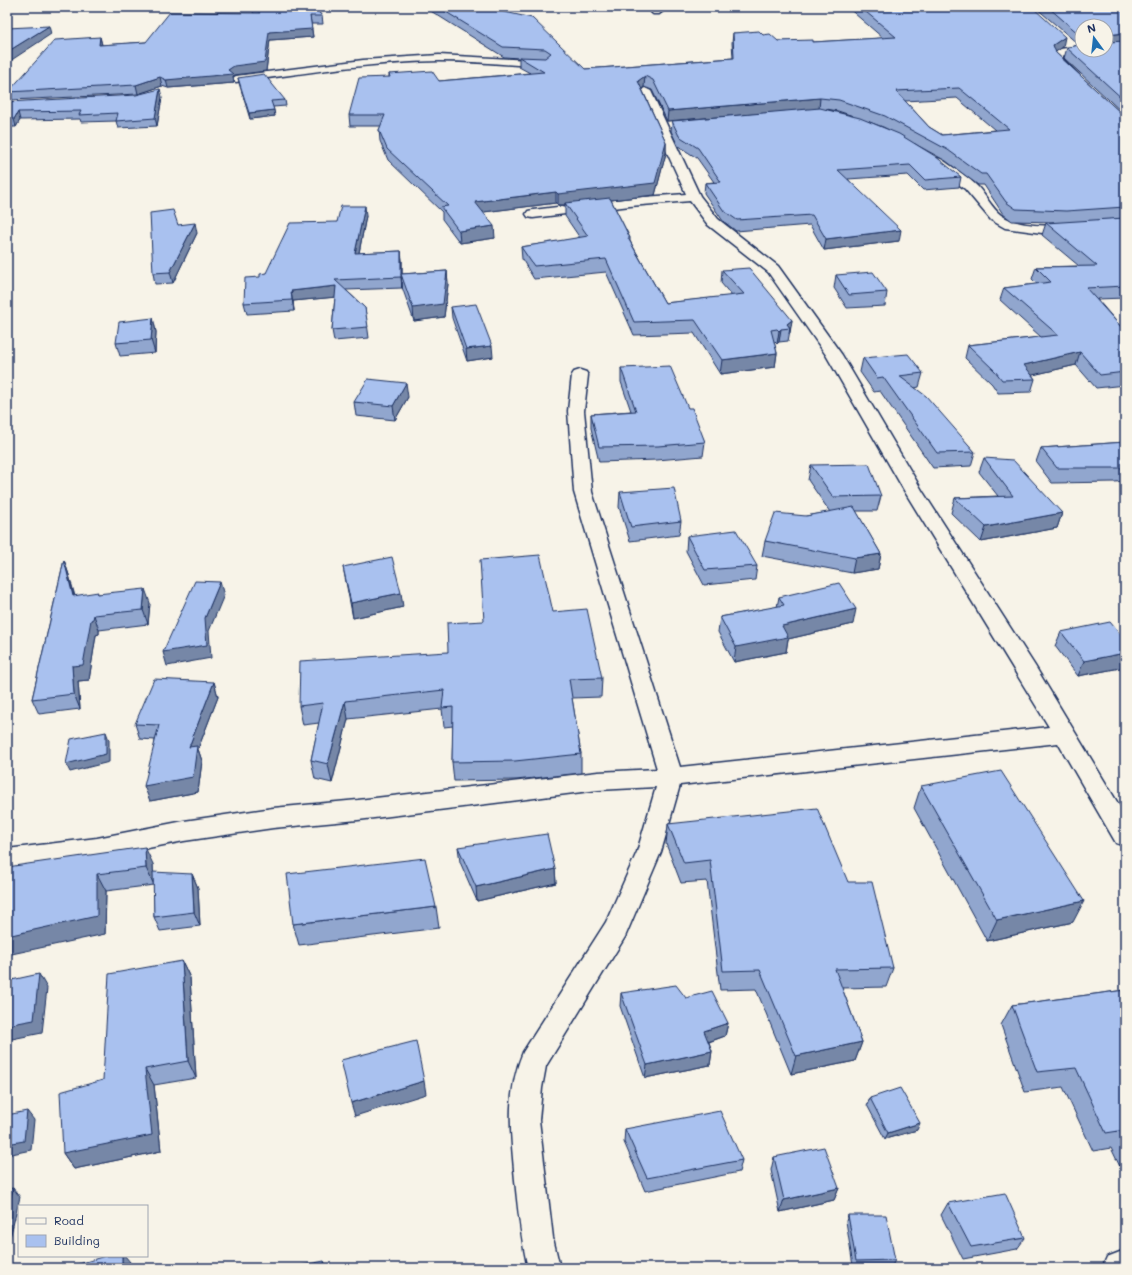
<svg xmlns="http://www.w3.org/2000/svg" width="1132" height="1275" font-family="Mali,sans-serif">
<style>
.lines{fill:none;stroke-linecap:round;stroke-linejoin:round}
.street-casing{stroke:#1b2f5e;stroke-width:3}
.street{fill:#f7f3e8;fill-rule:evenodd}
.wall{fill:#91a6ce;stroke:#1b2f5e;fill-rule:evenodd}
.shaded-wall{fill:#7687a7;stroke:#1b2f5e}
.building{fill:#a9c1ef;stroke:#1b2f5e;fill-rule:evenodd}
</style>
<rect width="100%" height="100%" fill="#f7f3e8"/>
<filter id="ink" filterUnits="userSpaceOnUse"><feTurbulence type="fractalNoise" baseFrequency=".025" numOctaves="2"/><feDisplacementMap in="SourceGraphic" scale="8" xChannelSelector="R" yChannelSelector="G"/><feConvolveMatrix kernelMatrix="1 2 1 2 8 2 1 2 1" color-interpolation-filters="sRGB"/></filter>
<g filter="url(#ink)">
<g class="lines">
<g class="street-casing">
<g id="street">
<polygon points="657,7 668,7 659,14 653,14 651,12"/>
<polygon points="1082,46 1082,50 1086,50 1086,51 1067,54 1062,56 1063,59 1079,75 1078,77 1070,77 1054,62 1052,55 1060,49"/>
<path d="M439,55L545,61L550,64L545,67C510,65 474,61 439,61C371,62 303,74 236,82L231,79L236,76L363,60Z"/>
<path d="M645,88L651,91L700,196L718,219L778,266L842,355L923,492L1035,666L1125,815V846L1116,843L1058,743L680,785L661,852L625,937L546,1066L542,1088L539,1120L553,1238L560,1268H528C521,1239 518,1210 515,1180C511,1136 505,1094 523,1052L606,922L637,852L656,787L598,790L358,820L273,828L184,841L97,858L7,869V849L97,838L184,821L273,808L358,800L598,772L657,769L574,492L568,411L572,375L574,372L580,370L586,372L588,375L584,411L592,492L680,767L1049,727L905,492L826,355L768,272L708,225L690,201L630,206L533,218L528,217L526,214L528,211L533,210L630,198L686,194L639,91Z"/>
<path d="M937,158L941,159C954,168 967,176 978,187C986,196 992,208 1001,215C1026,234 1095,222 1125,220V228L1042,233L1005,228L991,220L965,189L933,165L931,162L933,159Z"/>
<polygon points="1125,1250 1125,1268 1102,1268 1107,1257"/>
</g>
</g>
<use href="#street" class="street"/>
</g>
<g class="wall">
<polygon points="249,7 314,7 322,16 323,24 311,24 313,37 270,40 266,71 235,75 233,76 234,83 168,88 162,86 138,94 11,100 8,92 100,37 102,45 146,42 254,13"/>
<path d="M426,7H482L585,69L733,58L732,43L733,33L763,35L778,41L813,42L883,38L847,7H1032L1063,47L1055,52L1056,53L1123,115L1125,116V298L1097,299L1122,328L1125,327V385L1096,388L1076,365L1032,375L1035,379L1031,392L998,393L992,384L965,358L968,345L1041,337L1000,300L1004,288L1037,284L1032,279L1036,267L1079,266L1042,235L1046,223L1054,222L1012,221L1003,214L984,185H978L946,161L915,144L961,177L959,187L923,190L908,175L848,179L899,241L824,250L810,225L736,231L723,221L704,193L705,183L714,182L697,158L678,146L671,131L672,121L735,116L667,121L652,90L644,87L642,89L666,142V153L655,195L611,200L630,238V241L665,303L732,296L721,283L722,270L792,320L788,341L779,342L777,344L775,342H774L777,353L775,367L720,374L694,333L634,335L606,272L534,279L522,259L521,247L580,238L565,216V205H558L556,203L483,212L495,238L460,243L442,219V212L388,160L380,141L379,130L381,126H350L349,115L389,77V74L439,81L530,73L519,67V58L504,57L426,8ZM957,98L995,130L942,135L929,127L905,101ZM826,109L838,111L853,116ZM869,122L883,127L891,131Z"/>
<path d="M1035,7H1125V115L1064,58L1067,48L1079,45L1078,44ZM1082,26L1106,50H1082Z"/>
<polygon points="238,78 285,100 286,106 273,107 275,116 250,119 239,83"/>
<polygon points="162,97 157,126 118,128 116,121 81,122 80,119 20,120 16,127 7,127 7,102"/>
<polygon points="366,216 359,253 401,251 402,261 402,274 447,271 448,284 444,317 414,321 402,287 402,282 402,288 346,290 365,308 369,338 334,341 332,330 335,297 293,301 294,311 247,314 244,303 260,277 266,273 337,222"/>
<polygon points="178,225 197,233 173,283 155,284 153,273"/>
<polygon points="836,275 887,292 885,306 847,308 834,288"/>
<polygon points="451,307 493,357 467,361 452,318"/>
<polygon points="153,318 156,332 155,353 120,356 116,343"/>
<polygon points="863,358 923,373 919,387 915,388 975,452 971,466 933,468 880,391 874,392 860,372"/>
<polygon points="621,368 688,408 705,442 703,456 657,460 599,462 591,428 591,414 631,411 621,382"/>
<polygon points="408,397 395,420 356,416 354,402"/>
<polygon points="1125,442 1125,481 1115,482 1052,483 1036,462 1041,448"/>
<polygon points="984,458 1062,513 1057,528 981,542 951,513 955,498 998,496 979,472"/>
<polygon points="811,465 881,496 877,511 856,511 881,554 878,569 852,573 762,556 765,541 806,516 830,512 808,480"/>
<polygon points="620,492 681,521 679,535 630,541 619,507"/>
<polygon points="687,536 757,566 755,580 704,585 686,551"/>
<polygon points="64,560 69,575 75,596 99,594 150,603 148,624 99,630 99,634 96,635 89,680 78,681 80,709 39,714 32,699"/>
<polygon points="343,567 403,607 353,618"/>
<polygon points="779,597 853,624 788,639 786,652 734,662 718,632 720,617 777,607"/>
<polygon points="553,612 602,678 601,697 572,698 581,754 581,773 516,780 454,781 452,762 453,726 444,727 442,709 348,719 332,783 315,779 311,760 319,723 303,725 299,706 448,652 484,621"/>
<polygon points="1061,632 1125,640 1125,667 1078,676 1055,646"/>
<polygon points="214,682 218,697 198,749 202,761 198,792 150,801 155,740 140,739 135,724"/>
<polygon points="921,786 1073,922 987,941 914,808"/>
<polygon points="668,824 848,882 893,968 886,987 842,988 862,1042 855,1061 791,1074 756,989 720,990 707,881 681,883 666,844"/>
<polygon points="458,847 555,869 556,883 477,901 460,862"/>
<polygon points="153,864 153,882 192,874 198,888 200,926 160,931 154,917 154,885 106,891 105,934 7,867"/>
<polygon points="436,907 439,928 299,945 293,924"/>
<polygon points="182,961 190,978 196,1078 154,1085 161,1151 74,1169 63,1153 103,1080"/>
<polygon points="1125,990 1125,1177 1111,1148 1093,1151 1063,1087 1025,1092 1001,1025 1012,1005"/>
<polygon points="621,993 728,1023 725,1036 709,1042 712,1051 710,1065 645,1078 620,1006"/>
<polygon points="870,1098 917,1130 885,1139 867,1105"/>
<polygon points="625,1129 742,1160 739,1172 645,1191 624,1142"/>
<polygon points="774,1157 839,1188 834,1200 780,1212 771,1170"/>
<polygon points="948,1203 1025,1238 1017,1249 963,1259 941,1215"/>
<polygon points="848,1215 895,1260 892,1266 853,1266 846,1221"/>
</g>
<g class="shaded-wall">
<polygon points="310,16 313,37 270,40 266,71 235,75 233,76 234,83 168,88 166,80 228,70 269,32"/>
<polygon points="49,26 51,34 7,63 7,52"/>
<polygon points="1125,33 1125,42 1106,45 1107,35"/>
<polygon points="100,37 102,45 99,45"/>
<polygon points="1065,37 1063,47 1051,55 1053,45"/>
<polygon points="645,76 644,87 638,92 638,81"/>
<polygon points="160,77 162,86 138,94 136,85"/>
<polygon points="160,89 162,97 157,126 155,118"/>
<polygon points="820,98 819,109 667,121 668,111"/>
<polygon points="274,110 275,116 250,119 249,113"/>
<polygon points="18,112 20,120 16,127 14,119"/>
<polygon points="666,142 666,153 655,195 566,205 565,203 565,205 558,205 558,194"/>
<polygon points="556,192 556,203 476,213 475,202"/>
<polygon points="365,206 366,216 357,263 355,253"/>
<polygon points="195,223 197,233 173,283 170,272"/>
<polygon points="494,226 495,238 460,243 459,231"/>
<polygon points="901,230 899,241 824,250 826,239"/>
<polygon points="401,251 402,261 402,277 401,274 402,288 401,277"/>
<polygon points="447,271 448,284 444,317 414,321 413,308"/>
<polygon points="336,286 337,297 293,301 294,311 291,291"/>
<polygon points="153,318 156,332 155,353 151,340"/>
<polygon points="792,320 790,333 789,334 790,328 787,324"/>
<polygon points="781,329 779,342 777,344 779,331"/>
<polygon points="492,346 493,357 467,361 466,349"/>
<polygon points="1080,352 1076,365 1020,378 1024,365"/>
<polygon points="777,353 775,367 720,374 722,360"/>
<polygon points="406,383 408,397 395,420 393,406"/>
<polygon points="1062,513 1057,528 981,542 986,527"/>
<polygon points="881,554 878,569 852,573 855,558"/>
<polygon points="64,560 69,575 78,611 73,596"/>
<polygon points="220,582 224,595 209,631 211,658 167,666 163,652 205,618"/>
<polygon points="145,589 150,603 148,624 143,610"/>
<polygon points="401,593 403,607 353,618 351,603"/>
<polygon points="856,609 853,624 788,639 786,652 734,662 736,647 782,626"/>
<polygon points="94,615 99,630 99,634 96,635 89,680 78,681 80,709 74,694 72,666 91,620"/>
<polygon points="7,627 11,637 7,683"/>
<polygon points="1125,653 1125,667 1078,676 1084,661"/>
<polygon points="214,682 218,697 198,749 202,761 198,792 150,801 144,786 189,747"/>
<polygon points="345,701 348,719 332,783 328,764"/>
<polygon points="106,732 109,740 109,762 70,772 66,764"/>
<polygon points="145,847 153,864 154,885 146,868"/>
<polygon points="555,869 556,883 477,901 476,887"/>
<polygon points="97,874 106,891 105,934 7,955 7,936"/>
<polygon points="192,874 198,888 200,926 194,912"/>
<polygon points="1084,901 1073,922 987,941 997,920"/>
<polygon points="182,961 190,978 196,1078 188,1061"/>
<polygon points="39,974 47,988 42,1033 7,1040 7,1025"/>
<polygon points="728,1023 725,1036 702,1044 704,1031"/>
<polygon points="862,1042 855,1061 791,1074 796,1056"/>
<polygon points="712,1051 710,1065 645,1078 647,1065"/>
<polygon points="145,1069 154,1085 161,1151 74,1169 63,1153"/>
<polygon points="424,1081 426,1094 355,1116 351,1103"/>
<polygon points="27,1111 34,1120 31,1150 7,1155 7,1144"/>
<polygon points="920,1123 917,1130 885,1139 888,1133"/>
<polygon points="13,1188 20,1197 7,1250 7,1213"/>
<polygon points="839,1188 834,1200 780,1212 784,1200"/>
<polygon points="122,1256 125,1256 130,1262 130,1268 122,1268"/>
<polygon points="324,1261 327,1268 325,1268"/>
</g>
<g class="building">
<polygon points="255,7 314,7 322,16 310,16 312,29 269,32 265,62 234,66 228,70 233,74 166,80 160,77 136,85 8,92 55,40 100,37 99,45 146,42 170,12 260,13"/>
<path d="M438,7H482L532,18L585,69L734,58L733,33L759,31L763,35L770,34L778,41L813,40V42L896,37L860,7H1032L1065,37L1053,45L1056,53L1123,115L1125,116V207L1066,211L1016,209L1006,202L986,174H981L948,150L885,116L839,100L820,98L668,111L653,80L645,76L638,81L666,142L655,183L558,194L556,192L475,202L494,226L459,231L441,207L448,206L387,149L379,130L385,115H349L359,78L390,77L389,74L432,71L439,81L544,72L519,57L545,58L551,53L545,49L503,47ZM959,88L1009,129L942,135L929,127L896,91Z"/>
<polygon points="1048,7 1125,7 1125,33 1107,35 1109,42 1125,41 1125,101 1067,48 1082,44 1082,50 1106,50 1106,26 1082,26 1082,35 1080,35"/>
<polygon points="49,26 7,52 7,28"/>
<polygon points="264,74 285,100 271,101 274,110 249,113 238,78"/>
<polygon points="160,89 155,118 116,121 118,113 79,115 81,111 18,112 14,119 7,119 7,102 136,95"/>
<polygon points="820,108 860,118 899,134 935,156 961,177 925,180 910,165 838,170 901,230 826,239 812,215 737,220 724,211 705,183 721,182 698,148 679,136 672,121"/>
<polygon points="610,198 630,238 628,238 665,303 744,294 722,270 749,268 792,320 787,324 790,328 781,329 779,331 777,329 771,330 777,353 722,360 695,320 634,322 606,259 534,266 521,247 588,236 565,203"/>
<polygon points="341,206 365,206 355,253 401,251 401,277 335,280 365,308 368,327 332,330 336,286 291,291 292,300 244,303 245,278 260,277 260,274 266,273 290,223 337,222"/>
<polygon points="173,210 178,225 195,223 170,272 153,273 150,213"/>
<polygon points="1125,218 1125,286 1086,288 1122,328 1125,327 1125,372 1100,375 1080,352 1024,365 1035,379 1002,380 995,371 968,345 1058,335 1004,288 1051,282 1036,267 1097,266 1046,223"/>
<polygon points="447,271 443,304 413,308 401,274"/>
<polygon points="873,272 887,292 849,295 836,275"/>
<polygon points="476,304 492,346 466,349 451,307"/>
<polygon points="153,318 151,340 116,343 119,322"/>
<polygon points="908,354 923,373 899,376 926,396 975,452 937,453 883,377 877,378 863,358"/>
<polygon points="670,366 688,408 692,408 705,442 658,446 599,447 591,414 636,411 621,368"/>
<polygon points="368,379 406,383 393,406 354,402"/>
<polygon points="1125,442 1125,468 1057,468 1041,448"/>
<polygon points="984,458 1013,460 1062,513 986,527 955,498 1013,496"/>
<polygon points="869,464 881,496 833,497 811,465"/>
<polygon points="674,488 681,521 631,527 620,492"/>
<polygon points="854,507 881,554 855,558 765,541 775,513 806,516"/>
<polygon points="736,530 757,566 705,570 687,536"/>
<polygon points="540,555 553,612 587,609 602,678 569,679 581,754 515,761 452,762 453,707 442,708 444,690 345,701 328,764 311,760 323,703 299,706 300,661 448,652 447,623 484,621 480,560"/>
<polygon points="392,557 401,593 351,603 343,567"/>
<polygon points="64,560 73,596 98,592 97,594 145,589 143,610 94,615 93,619 91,620 83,665 72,666 74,694 32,699"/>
<polygon points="195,581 220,582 205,618 207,645 163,652"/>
<polygon points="839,583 856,609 782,626 788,637 736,647 720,617 784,605 779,597"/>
<polygon points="1110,622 1125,640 1125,653 1084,661 1061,632"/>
<polygon points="154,679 214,682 189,747 197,746 193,777 144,786 159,725 135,724"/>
<polygon points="106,732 106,754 66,764 71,739"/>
<polygon points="1001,771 1084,901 997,920 921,786"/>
<polygon points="817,808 848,882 872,882 893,968 835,969 862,1042 796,1056 760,970 723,971 710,860 684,863 668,824"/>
<polygon points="547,834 555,869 476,887 458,847"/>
<polygon points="145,847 146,868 97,874 97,916 7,936 7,867"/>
<polygon points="425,858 436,907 293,924 287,874"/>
<polygon points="153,872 192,874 194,912 154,917"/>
<polygon points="182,961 188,1061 145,1069 152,1135 63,1153 60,1092 103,1080 109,974"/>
<polygon points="39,974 34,1020 7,1025 7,981"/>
<polygon points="676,985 686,998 712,991 728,1023 704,1031 712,1051 647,1065 621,993"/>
<polygon points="1125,990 1125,1130 1106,1133 1076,1068 1037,1072 1012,1005"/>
<polygon points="416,1041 424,1081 351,1103 341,1060"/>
<polygon points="900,1088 920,1123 888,1133 870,1098"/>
<polygon points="27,1111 24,1141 7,1144 7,1115"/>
<polygon points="720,1111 742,1160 647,1178 625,1129"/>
<polygon points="824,1147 839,1188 784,1200 774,1157"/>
<polygon points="13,1188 7,1213 7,1189"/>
<polygon points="1005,1193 1025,1238 971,1247 948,1203"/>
<polygon points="848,1215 886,1215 895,1260 856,1261"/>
<polygon points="105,1256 122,1256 122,1268 66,1268"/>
<polygon points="324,1261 325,1268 289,1268"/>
</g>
</g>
<rect width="1132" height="1275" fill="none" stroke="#f7f3e8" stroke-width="24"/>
<rect x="12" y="12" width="1108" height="1251" fill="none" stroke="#1b2f5e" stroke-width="1.5" filter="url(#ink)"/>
<rect x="18" y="1205" width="130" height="52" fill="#f7f3e8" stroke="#9fa5b1"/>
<rect x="26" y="1218" width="20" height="6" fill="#f7f3e8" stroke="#9fa5b1"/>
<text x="54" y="1225" font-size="12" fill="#1b2f5e">Road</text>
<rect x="26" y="1235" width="20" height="12" fill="#a9c1ef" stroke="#9fa5b1"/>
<text x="54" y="1245" font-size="12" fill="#1b2f5e">Building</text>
<g transform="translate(1094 38) rotate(345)"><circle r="19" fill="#f7f3e8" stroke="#9fa5b1"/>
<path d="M0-3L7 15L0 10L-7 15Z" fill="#1f6fb2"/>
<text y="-6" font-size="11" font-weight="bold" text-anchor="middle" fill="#1b2f5e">N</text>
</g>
</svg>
